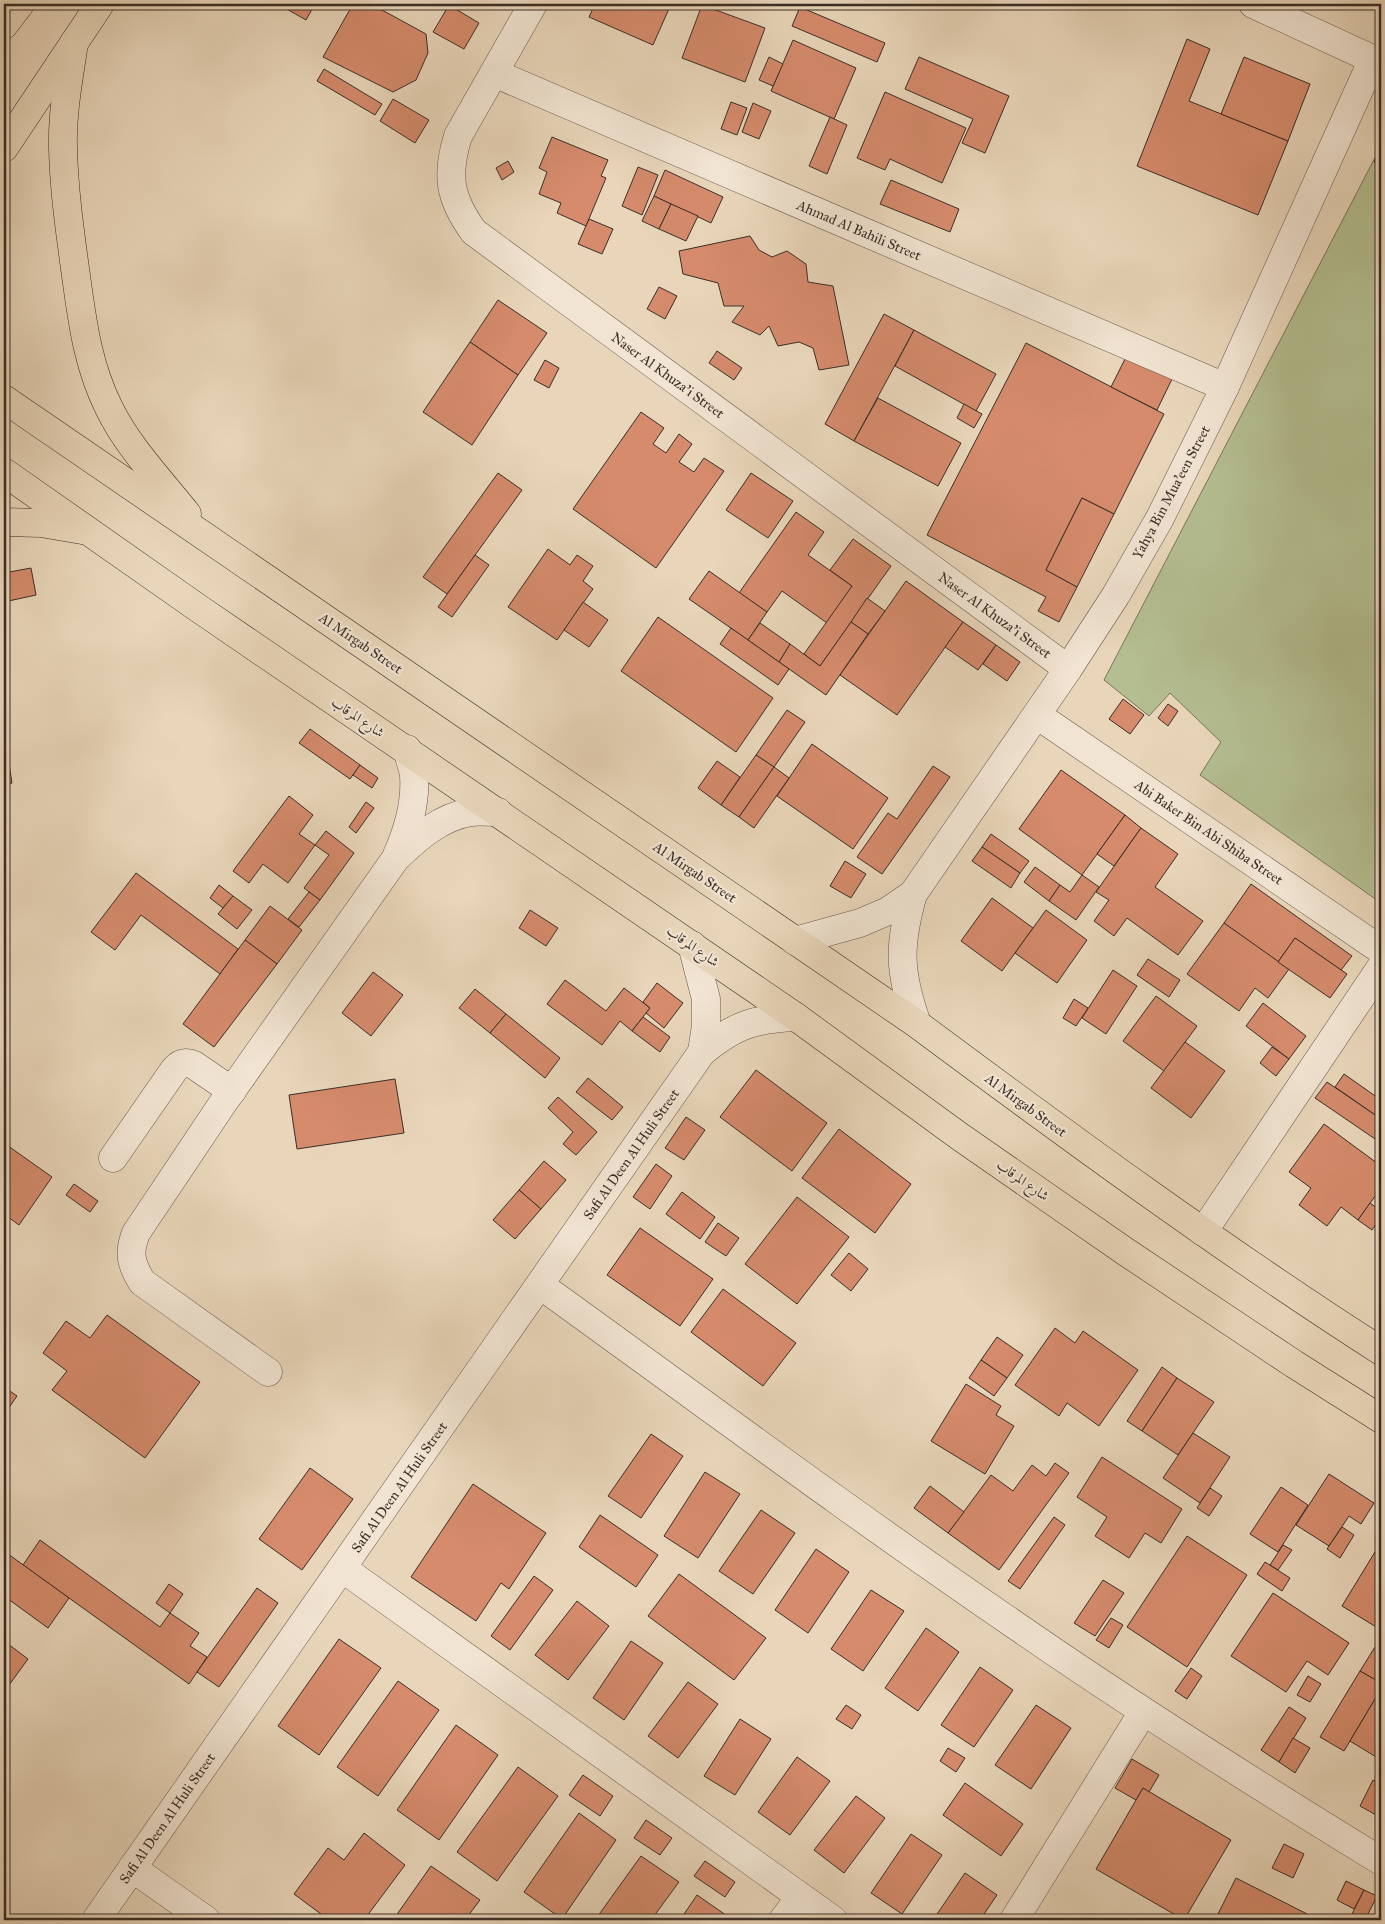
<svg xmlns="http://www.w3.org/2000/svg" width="1385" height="1924" font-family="'IM FELL Great Primer',Amiri,serif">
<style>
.green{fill:#b4be91;stroke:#77765c}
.building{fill:#d58b6c;stroke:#3a2e27}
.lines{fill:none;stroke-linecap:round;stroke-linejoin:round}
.minor-casing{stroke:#66584c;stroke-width:29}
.major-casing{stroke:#3a2e27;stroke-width:29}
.minor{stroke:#f1e4d2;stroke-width:28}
.major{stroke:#e9d6ba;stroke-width:28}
.labels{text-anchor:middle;stroke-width:4.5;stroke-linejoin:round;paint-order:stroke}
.street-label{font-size:14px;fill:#3a2e27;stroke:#f1e4d2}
</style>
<rect width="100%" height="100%" fill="#e9d6ba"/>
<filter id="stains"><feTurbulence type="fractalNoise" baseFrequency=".004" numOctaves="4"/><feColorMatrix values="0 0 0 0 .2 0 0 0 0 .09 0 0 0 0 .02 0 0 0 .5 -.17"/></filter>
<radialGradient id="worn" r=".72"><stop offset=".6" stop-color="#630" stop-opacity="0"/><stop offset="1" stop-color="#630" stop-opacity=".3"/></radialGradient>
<polygon class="green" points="1381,146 1381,903 1200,775 1221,742 1170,693 1149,716 1104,680"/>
<g class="building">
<polygon points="278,4 315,4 306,20"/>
<polygon points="353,4 371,4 426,34 428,53 416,80 393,92 323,57"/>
<polygon points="595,4 671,4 653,45 589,17"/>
<polygon points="449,5 479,23 464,49 433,32"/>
<polygon points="702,5 765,28 745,82 682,58"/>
<polygon points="800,7 885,43 877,62 792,26"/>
<polygon points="1187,39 1210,49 1189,101 1288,141 1258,215 1137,166"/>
<polygon points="793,40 856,68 834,119 771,91"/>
<polygon points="769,57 783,64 773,86 759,80"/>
<polygon points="919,57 1009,96 985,153 962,143 973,119 905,89"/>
<polygon points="1244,57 1310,84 1288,141 1221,114"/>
<polygon points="324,69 382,104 375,115 317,81"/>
<polygon points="885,92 966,128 942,183 890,159 885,170 857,158"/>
<polygon points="393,99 429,120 415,143 380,121"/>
<polygon points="731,102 747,108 737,135 721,129"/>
<polygon points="753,103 771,111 759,139 742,132"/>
<polygon points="830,117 847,125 827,174 809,166"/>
<polygon points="552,137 608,160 601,176 606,178 586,226 557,213 561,203 539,194 547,172 539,168"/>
<polygon points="1381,147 1381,166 1374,162"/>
<polygon points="508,161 514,172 502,180 496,168"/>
<polygon points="638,167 658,175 642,215 622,206"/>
<polygon points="665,170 723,197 711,223 654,196"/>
<polygon points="891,180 959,209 950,232 880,204"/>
<polygon points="654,196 671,204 659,229 642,221"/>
<polygon points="671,204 698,216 686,241 659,229"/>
<polygon points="589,219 613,229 602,254 578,244"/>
<polygon points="750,236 759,250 772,257 787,251 806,264 808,282 833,286 849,365 819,370 813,348 799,342 778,346 769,326 760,335 732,322 744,306 724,306 718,283 683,274 679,251"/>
<polygon points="659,287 677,296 665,319 647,309"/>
<polygon points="498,300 547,333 518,375 470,342"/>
<polygon points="884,314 914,330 854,441 825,424"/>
<polygon points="914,330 996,374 976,411 895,366"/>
<polygon points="470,342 518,375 472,445 423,412"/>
<polygon points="1026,343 1164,414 1114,514 1082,498 1046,570 1077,587 1059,622 1038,611 1046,597 927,535"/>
<polygon points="717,351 742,368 734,380 709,363"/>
<polygon points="1127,355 1172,379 1157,410 1111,387"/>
<polygon points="545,360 559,368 549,388 534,380"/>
<polygon points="878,398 961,443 938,486 854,441"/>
<polygon points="964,404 982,414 974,428 957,418"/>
<polygon points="641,412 664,428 653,444 666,453 679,434 692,444 679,462 694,472 704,458 724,471 656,568 573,509"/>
<polygon points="498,473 522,490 447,594 423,577"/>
<polygon points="751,473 793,501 768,538 726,510"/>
<polygon points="1082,498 1114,514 1077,587 1046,570"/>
<polygon points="796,512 824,532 808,555 852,586 827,623 782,591 767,612 739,593"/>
<polygon points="853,539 891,566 820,666 804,654 852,586 830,570"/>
<polygon points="548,549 570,565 577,555 593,566 583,581 593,589 557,640 508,607"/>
<polygon points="475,555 489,565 452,617 438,607"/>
<polygon points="31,568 36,595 4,602 4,573"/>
<polygon points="709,571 767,612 748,640 689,599"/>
<polygon points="906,581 963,622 897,715 840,675"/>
<polygon points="867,598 885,611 868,634 851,622"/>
<polygon points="583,602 608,620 589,647 564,630"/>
<polygon points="658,617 773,698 736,752 621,671"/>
<polygon points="851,622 868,634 826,695 779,662 790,644 820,666"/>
<polygon points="963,622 996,645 978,670 945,647"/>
<polygon points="760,623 790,644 779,662 748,640"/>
<polygon points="731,628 789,669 778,685 720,644"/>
<polygon points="996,645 1020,662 1007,681 983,664"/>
<polygon points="1123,699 1144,715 1130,734 1109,719"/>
<polygon points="1168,704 1178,711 1168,726 1158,718"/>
<polygon points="787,710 805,722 774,767 756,755"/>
<polygon points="310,729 360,765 350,779 299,743"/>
<polygon points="4,733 12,783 4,785"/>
<polygon points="812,744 888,798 853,849 777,796"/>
<polygon points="756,755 774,767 739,817 721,805"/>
<polygon points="717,761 740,777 721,805 698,788"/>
<polygon points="360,765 378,778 372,788 353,775"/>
<polygon points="933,766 950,777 882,874 857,857 888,813 897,819"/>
<polygon points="774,767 789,778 754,828 739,817"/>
<polygon points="1061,770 1125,815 1082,875 1019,829"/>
<polygon points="289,796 313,815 299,834 315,845 288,883 263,864 249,883 233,871"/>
<polygon points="366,802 374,808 356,833 349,827"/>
<polygon points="1125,815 1141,828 1114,866 1097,854"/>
<polygon points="1141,828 1178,854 1155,887 1203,921 1178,955 1127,918 1114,936 1094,921 1109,900 1096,892"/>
<polygon points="326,831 354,853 320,900 304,888 329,855 315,845"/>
<polygon points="991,834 1029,861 1020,873 982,847"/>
<polygon points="982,847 1020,873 1011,888 972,861"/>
<polygon points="845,861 866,874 851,898 830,886"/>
<polygon points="1035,867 1060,885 1049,901 1024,882"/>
<polygon points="136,873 238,949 220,974 141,915 115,950 91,932"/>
<polygon points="1082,875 1099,887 1076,920 1049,901 1060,885 1070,892"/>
<polygon points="1251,884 1352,956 1341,970 1295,938 1278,962 1224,923"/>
<polygon points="219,885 233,896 223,908 210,898"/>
<polygon points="309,892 320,900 299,927 288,919"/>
<polygon points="233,896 252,910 237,929 218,914"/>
<polygon points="992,898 1033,928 1002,971 961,941"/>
<polygon points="270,906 302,930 277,964 245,940"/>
<polygon points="530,910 558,928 546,946 519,928"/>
<polygon points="1046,910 1087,940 1057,983 1015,953"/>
<polygon points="1224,923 1289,969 1268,998 1255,988 1239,1011 1187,974"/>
<polygon points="1295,938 1347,974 1330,998 1278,962"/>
<polygon points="245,940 277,964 214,1047 183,1024"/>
<polygon points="1148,959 1180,980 1169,997 1137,975"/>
<polygon points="1113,970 1137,986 1106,1034 1082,1018"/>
<polygon points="373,972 403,995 371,1036 342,1013"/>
<polygon points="565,980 606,1011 624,988 650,1008 632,1031 620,1021 602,1045 547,1004"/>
<polygon points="657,983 683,1003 664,1028 646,1013 650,1008 643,1002"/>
<polygon points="475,989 506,1014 490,1033 459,1008"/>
<polygon points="1156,996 1197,1026 1164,1071 1123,1041"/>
<polygon points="1074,999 1088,1008 1076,1026 1063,1018"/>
<polygon points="1263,1003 1306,1036 1289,1059 1246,1026"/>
<polygon points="506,1014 560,1058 545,1078 490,1033"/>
<polygon points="643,1017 670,1037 660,1052 632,1031"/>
<polygon points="1185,1042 1225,1071 1191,1118 1151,1088"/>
<polygon points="1272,1047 1289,1059 1276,1076 1260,1063"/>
<polygon points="756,1070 827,1123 792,1171 720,1117"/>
<polygon points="1344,1074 1381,1100 1381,1119 1335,1087"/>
<polygon points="588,1078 623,1107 612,1120 576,1092"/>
<polygon points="395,1079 404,1133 297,1149 289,1095"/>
<polygon points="1327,1082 1381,1119 1381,1143 1315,1098"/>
<polygon points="558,1097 597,1132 576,1155 563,1144 573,1132 548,1108"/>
<polygon points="686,1117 705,1130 684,1160 665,1148"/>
<polygon points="1324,1124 1381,1166 1381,1188 1358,1220 1341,1207 1327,1226 1299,1205 1311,1188 1289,1172"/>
<polygon points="839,1129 911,1184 875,1233 802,1178"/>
<polygon points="4,1143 52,1177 19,1225 4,1214"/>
<polygon points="544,1161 566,1180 541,1209 519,1190"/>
<polygon points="656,1164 672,1176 650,1209 633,1197"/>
<polygon points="74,1184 98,1201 90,1212 66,1195"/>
<polygon points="519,1190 541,1209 515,1239 493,1220"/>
<polygon points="682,1192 715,1217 700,1239 666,1214"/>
<polygon points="797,1197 849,1237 797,1304 745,1264"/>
<polygon points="1370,1203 1381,1211 1381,1217 1372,1230 1358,1220"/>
<polygon points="718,1223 739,1238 726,1256 705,1242"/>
<polygon points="640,1228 713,1279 680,1326 607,1275"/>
<polygon points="849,1253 868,1269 851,1291 831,1275"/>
<polygon points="723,1289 796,1343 763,1386 691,1332"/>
<polygon points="107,1315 200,1382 145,1458 52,1390 67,1371 43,1353 66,1321 90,1338"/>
<polygon points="1055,1328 1075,1343 1083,1331 1138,1370 1099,1426 1067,1403 1059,1416 1015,1385"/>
<polygon points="997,1337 1023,1355 1007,1378 981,1360"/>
<polygon points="981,1360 1007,1378 994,1396 969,1378"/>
<polygon points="1162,1367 1177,1378 1142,1431 1127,1421"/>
<polygon points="1177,1378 1214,1402 1178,1455 1142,1431"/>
<polygon points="966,1384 1001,1406 996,1415 1014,1426 985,1474 931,1441"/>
<polygon points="4,1387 17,1396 4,1415"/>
<polygon points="1193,1433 1230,1457 1200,1503 1163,1478"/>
<polygon points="651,1434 683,1456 641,1518 608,1496"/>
<polygon points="1102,1457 1182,1509 1161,1543 1145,1533 1129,1558 1095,1536 1107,1517 1077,1497"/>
<polygon points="1055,1463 1069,1473 999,1570 948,1533 991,1475 1013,1491 1032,1465 1046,1476"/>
<polygon points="310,1468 353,1499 302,1570 259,1539"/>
<polygon points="705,1472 740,1494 698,1558 664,1536"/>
<polygon points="1329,1474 1374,1503 1361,1524 1349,1516 1329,1546 1296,1525"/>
<polygon points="473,1484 546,1533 509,1589 501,1583 476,1621 411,1577"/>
<polygon points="930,1486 964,1512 948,1533 914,1508"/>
<polygon points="1281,1487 1308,1505 1278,1552 1250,1534"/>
<polygon points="1210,1488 1222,1496 1209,1516 1197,1508"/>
<polygon points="761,1510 795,1533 753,1594 719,1571"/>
<polygon points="600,1515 658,1555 636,1587 579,1547"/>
<polygon points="1054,1517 1065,1525 1020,1589 1008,1581"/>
<polygon points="1342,1527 1354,1535 1340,1558 1327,1549"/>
<polygon points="1187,1536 1247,1575 1187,1667 1127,1627"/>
<polygon points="40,1540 160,1627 170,1613 199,1633 190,1646 207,1657 189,1684 23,1565"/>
<polygon points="1283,1545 1292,1550 1278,1570 1270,1565"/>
<polygon points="1378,1547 1381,1549 1381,1630 1342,1606"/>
<polygon points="816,1549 849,1572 808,1633 775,1610"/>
<polygon points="4,1551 69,1598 48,1628 4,1596"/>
<polygon points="1265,1562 1290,1578 1282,1591 1257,1574"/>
<polygon points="679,1574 766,1638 734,1680 648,1616"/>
<polygon points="534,1576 553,1590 510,1650 491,1636"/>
<polygon points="1103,1580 1124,1593 1095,1636 1074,1623"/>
<polygon points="169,1584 183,1594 170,1613 156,1603"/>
<polygon points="257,1588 278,1603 219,1687 197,1672"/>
<polygon points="871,1590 904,1611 863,1671 831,1649"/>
<polygon points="1273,1593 1349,1643 1328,1675 1307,1661 1286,1692 1231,1656"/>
<polygon points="577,1601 609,1626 568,1680 535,1655"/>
<polygon points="1111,1618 1123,1625 1109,1648 1096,1640"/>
<polygon points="926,1628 959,1652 918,1711 885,1688"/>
<polygon points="339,1639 381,1668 319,1755 278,1726"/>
<polygon points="4,1641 28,1659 4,1692"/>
<polygon points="631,1641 663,1663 624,1720 593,1698"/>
<polygon points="1375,1647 1381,1651 1381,1677 1379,1682 1360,1671"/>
<polygon points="980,1667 1013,1690 974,1747 941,1725"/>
<polygon points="1191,1668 1202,1676 1187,1699 1175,1691"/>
<polygon points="1360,1671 1381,1683 1381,1689 1344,1751 1320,1737"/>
<polygon points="1308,1676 1321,1684 1310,1702 1297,1695"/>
<polygon points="398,1681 439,1710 378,1796 337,1767"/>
<polygon points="688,1682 718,1704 678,1758 648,1736"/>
<polygon points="1381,1689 1381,1760 1350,1741"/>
<polygon points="846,1705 861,1715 852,1729 836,1719"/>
<polygon points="1036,1705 1071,1728 1031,1789 995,1765"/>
<polygon points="1289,1707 1306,1718 1279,1762 1261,1750"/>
<polygon points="740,1719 771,1739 735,1795 704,1776"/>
<polygon points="456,1725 498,1755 439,1840 397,1810"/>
<polygon points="1293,1738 1310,1748 1295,1773 1279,1762"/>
<polygon points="948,1748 965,1758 956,1772 940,1761"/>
<polygon points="797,1757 830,1781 790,1835 758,1812"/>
<polygon points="1132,1759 1159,1775 1149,1792 1143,1788 1136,1800 1115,1788"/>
<polygon points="518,1767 558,1796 497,1881 457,1852"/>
<polygon points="583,1775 613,1796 600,1816 569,1795"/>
<polygon points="1373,1780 1381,1784 1381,1809 1378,1816 1360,1806"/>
<polygon points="965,1783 1023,1824 1001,1856 943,1815"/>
<polygon points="1143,1788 1231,1840 1184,1920 1096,1869"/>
<polygon points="856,1796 885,1818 844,1873 814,1850"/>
<polygon points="1381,1809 1381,1823 1375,1820"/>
<polygon points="579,1813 616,1840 562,1919 524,1892"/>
<polygon points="646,1820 672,1838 660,1855 634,1838"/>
<polygon points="364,1833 405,1865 364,1920 329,1920 294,1894 328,1848 344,1860"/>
<polygon points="911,1834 942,1855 902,1914 871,1893"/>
<polygon points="1284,1844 1304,1854 1293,1878 1272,1868"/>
<polygon points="641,1856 679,1882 651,1920 595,1920"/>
<polygon points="705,1861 735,1882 725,1897 694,1876"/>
<polygon points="431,1866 480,1900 465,1920 393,1920"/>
<polygon points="965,1873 997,1895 980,1920 933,1920"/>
<polygon points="1236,1878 1319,1920 1215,1920"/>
<polygon points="1346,1881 1364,1890 1354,1909 1337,1900"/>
<polygon points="1364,1890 1377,1896 1365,1920 1349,1920"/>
<polygon points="697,1895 733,1920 680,1920"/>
</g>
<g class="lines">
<g class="minor-casing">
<g id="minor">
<path d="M533,4L458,136C446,175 449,198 474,232L1068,669"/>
<polyline points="1253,4 1381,63"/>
<polyline points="494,73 1225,387"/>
<polyline points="1037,715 1381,950"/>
<path d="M397,855C408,830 416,803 414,776C413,767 409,758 407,749"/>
<polyline points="795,941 860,923 888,911 913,894"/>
<polyline points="692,945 706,999 706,1026 702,1052"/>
<path d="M917,1024C899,972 898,947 913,894L1068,669L1116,595L1160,518L1225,387L1373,59"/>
<path d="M113,1158L174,1070C180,1063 185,1061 194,1065L232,1091"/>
<polyline points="1203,1232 1381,967"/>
<path d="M540,1285C698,1399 854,1515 1015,1625C1135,1708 1257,1785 1381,1861"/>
<path d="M268,1372L142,1282C131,1264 128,1253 136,1233L223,1103L396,858C417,838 440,817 471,812C479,811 489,812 498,812"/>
<polyline points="342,1568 833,1920"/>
<polyline points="132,1868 206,1920"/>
<path d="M96,1920L702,1052C735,1025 753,1019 796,1017"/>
<polyline points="783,1920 800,1897"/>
<polyline points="1014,1920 1143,1712"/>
</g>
</g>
<g class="major-casing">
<g id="major">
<polyline points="4,25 20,4"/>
<path d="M74,43C69,77 62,112 63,148C64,193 71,239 77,283C83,327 89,368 109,408C128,447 160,480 187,514"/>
<polyline points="4,148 100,4"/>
<path d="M4,399L917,1024C1069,1137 1222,1249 1381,1351"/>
<polyline points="4,472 198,608 796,1017 959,1136 1126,1252 1294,1364 1381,1419"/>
<polyline points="4,522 41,523 82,530"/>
</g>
</g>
<use href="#minor" class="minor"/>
<use href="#major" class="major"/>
</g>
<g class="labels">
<g class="street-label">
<text transform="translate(859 230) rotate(23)" y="5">Ahmad Al Bahili Street</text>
<text transform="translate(668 375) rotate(36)" y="5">Naser Al Khuza'i Street</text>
<text transform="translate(1171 492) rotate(-62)" y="5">Yahya Bin Mua'een Street</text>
<text transform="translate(995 615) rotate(36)" y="5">Naser Al Khuza'i Street</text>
<text transform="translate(361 643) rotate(34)" y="5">Al Mirgab Street</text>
<text transform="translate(358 717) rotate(34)" y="5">شارع المرقاب</text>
<text transform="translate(1209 832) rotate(34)" y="5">Abi Baker Bin Abi Shiba Street</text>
<text transform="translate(695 872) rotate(34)" y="5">Al Mirgab Street</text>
<text transform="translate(693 946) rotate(35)" y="5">شارع المرقاب</text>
<text transform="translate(1026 1105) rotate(36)" y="5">Al Mirgab Street</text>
<text transform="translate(631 1154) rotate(-55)" y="5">Safi Al Deen Al Huli Street</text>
<text transform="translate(1023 1180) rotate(35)" y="5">شارع المرقاب</text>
<text transform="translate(399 1487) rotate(-55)" y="5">Safi Al Deen Al Huli Street</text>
<text transform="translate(167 1818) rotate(-55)" y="5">Safi Al Deen Al Huli Street</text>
</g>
</g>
<rect width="1385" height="1924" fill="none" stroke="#e9d6ba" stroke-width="20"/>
<rect x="5" y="5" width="1375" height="1914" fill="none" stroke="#3a2e27" stroke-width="2.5"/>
<rect x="10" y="10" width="1365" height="1904" fill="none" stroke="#3a2e27"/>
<rect width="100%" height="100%" filter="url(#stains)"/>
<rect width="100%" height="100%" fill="url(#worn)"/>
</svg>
